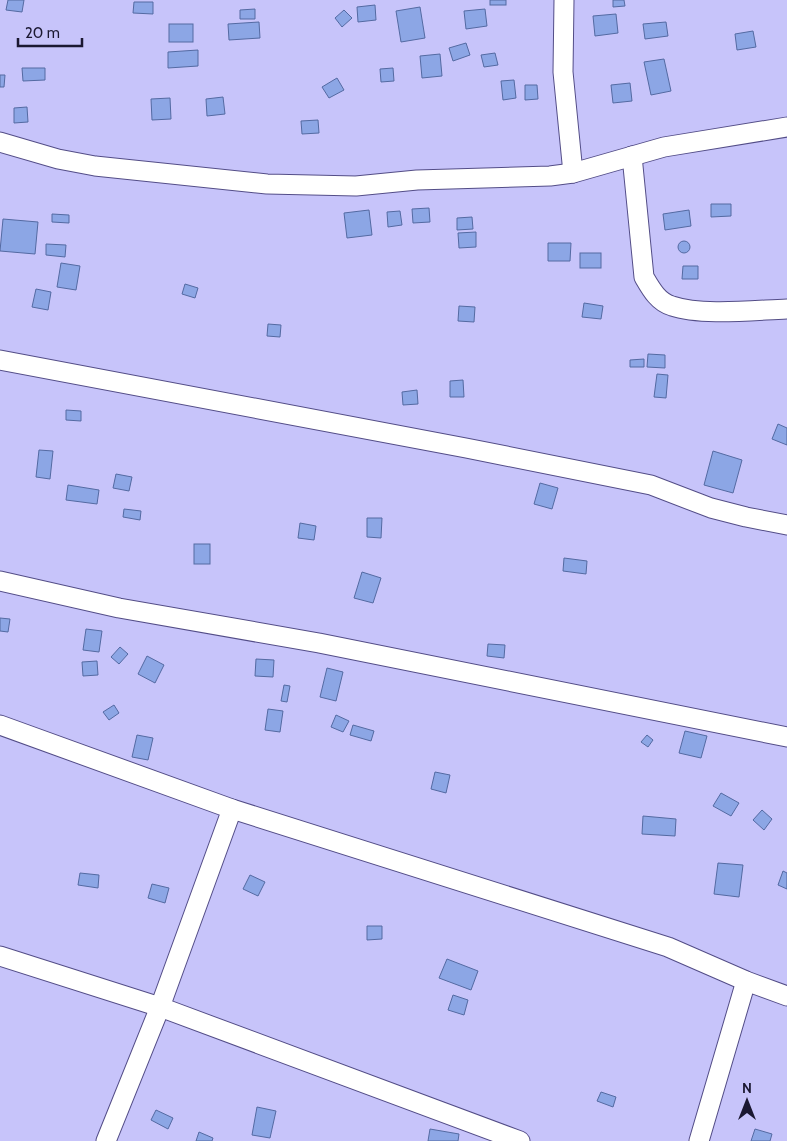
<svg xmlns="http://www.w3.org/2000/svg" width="787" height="1141" font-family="Cabin,sans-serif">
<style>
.building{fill:#8ca6e5;stroke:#546aa2}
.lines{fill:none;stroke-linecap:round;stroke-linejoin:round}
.minor-casing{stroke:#534d87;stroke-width:21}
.minor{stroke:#fff;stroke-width:19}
</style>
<rect width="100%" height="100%" fill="#c7c4fa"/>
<g class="building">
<polygon points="8,0 24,0 22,12 6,10"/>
<rect x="490" y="0" width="16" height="5"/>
<polygon points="613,0 624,0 625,6 613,7"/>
<polygon points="134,2 153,2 153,14 133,13"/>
<polygon points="375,5 376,20 358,22 357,7"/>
<polygon points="420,7 425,38 401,42 396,11"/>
<polygon points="255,9 255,19 240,19 240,10"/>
<polygon points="485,9 487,26 466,29 464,11"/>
<polygon points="344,10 352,18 342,27 335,18"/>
<polygon points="616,14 618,33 595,36 593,16"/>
<polygon points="259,22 260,38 229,40 228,24"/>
<polygon points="666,22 668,36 645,39 643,24"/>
<rect x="169" y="24" width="24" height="18"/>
<polygon points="753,31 756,47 737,50 735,34"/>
<polygon points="466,43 470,55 453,61 449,48"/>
<polygon points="198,50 198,66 168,68 168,52"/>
<polygon points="495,53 498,65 484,67 481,55"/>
<polygon points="440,54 442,76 422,78 420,56"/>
<polygon points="664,59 671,91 651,95 644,62"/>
<polygon points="22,68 45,68 45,80 23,81"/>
<polygon points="393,68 394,81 381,82 380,69"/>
<polygon points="0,75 5,75 4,87 0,87"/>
<polygon points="337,78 344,90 329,98 322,87"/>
<polygon points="514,80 516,98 503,100 501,81"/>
<polygon points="630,83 632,101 613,103 611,85"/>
<polygon points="525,85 537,85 538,99 525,100"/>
<polygon points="223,97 225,114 207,116 206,99"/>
<polygon points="170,98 171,119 152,120 151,99"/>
<polygon points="27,107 28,122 14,123 14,108"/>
<polygon points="318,120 319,133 302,134 301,121"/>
<polygon points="711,204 731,204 731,216 711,217"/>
<polygon points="429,208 430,222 413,223 412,209"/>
<polygon points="369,210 372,235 347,238 344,213"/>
<polygon points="689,210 691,226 665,230 663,214"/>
<polygon points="400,211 402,225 388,227 387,212"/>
<polygon points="52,214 69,215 69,223 52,222"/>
<polygon points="472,217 473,229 457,230 457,218"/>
<polygon points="3,219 38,222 35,254 0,251"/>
<polygon points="476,232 476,247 459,248 458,233"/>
<circle cx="684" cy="247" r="6"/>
<polygon points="548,243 571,243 570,261 548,261"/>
<polygon points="46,244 66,245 65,257 46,255"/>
<rect x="580" y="253" width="21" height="15"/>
<polygon points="61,263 80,266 76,290 57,287"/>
<polygon points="683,266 698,266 698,279 682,279"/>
<polygon points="185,284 198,288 195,298 182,294"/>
<polygon points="36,289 51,292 48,310 32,307"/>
<polygon points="584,303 603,306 601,319 582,317"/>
<polygon points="459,306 475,307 474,322 458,321"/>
<polygon points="268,324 281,325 280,337 267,336"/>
<polygon points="648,354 665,355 665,368 647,367"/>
<polygon points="644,359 644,367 630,367 630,360"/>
<polygon points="657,374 668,375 666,398 654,397"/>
<polygon points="463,380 464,397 450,397 450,381"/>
<polygon points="417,390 418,404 403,405 402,392"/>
<polygon points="66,410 81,411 81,421 66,420"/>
<polygon points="778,424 787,428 787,445 772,439"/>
<polygon points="39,450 53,451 50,479 36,477"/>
<polygon points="713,451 742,460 733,493 704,485"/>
<polygon points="116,474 132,477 129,491 113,488"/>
<polygon points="540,483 558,488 552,509 534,504"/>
<polygon points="68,485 99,490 97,504 66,500"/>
<polygon points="124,509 141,511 140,520 123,517"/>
<polygon points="367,518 382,518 381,538 367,537"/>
<polygon points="300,523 316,526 314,540 298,538"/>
<rect x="194" y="544" width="16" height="20"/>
<polygon points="564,558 587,561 586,574 563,571"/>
<polygon points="362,572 381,578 373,603 354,598"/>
<polygon points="0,618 10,619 8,632 0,631"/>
<polygon points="86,629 102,631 99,652 83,650"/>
<polygon points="488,644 505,645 504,658 487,656"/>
<polygon points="120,647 128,654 119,664 111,657"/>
<polygon points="147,656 164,665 155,683 138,674"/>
<polygon points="256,659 274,660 273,677 255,676"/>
<polygon points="97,661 98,675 83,676 82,662"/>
<polygon points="327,668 343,672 336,701 320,697"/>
<polygon points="284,685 290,686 287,702 281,701"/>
<polygon points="114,705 119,713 109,720 103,712"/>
<polygon points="268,709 283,711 280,732 265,730"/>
<polygon points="336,715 349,721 343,732 331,727"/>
<polygon points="353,725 374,731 371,741 350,735"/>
<polygon points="685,731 707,736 701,758 679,753"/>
<polygon points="137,735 153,738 148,760 132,757"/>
<polygon points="647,735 653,740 648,747 641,742"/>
<polygon points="435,772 450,775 446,793 431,789"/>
<polygon points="721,793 739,803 731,816 713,806"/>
<polygon points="762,810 772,819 764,830 753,820"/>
<polygon points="643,816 676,819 675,836 642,834"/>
<polygon points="718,863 743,865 739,897 714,894"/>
<polygon points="783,871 787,873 787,889 778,885"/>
<polygon points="80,873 99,875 98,888 78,885"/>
<polygon points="250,875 265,882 258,896 243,889"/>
<polygon points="152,884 169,888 165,903 148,898"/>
<polygon points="367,926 382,926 382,939 367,940"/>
<polygon points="447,959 478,971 471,990 439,978"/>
<polygon points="453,995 468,1000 464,1015 448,1010"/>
<polygon points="601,1092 616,1097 613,1107 597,1101"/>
<polygon points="257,1107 276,1111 270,1138 252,1135"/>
<polygon points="156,1110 173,1118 168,1129 151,1120"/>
<polygon points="430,1129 459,1134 458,1141 428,1141"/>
<polygon points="755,1129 772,1134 770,1141 751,1141"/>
<polygon points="199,1132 213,1138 212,1141 196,1141"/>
</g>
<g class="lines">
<g class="minor-casing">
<g id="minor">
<polyline points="564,0 563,72 573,173"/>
<polyline points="0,142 58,159 95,166 267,184 356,186 417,180 550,176 573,173 664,147 787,127"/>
<path d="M632,156L644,277C651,289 658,302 672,306C701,316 756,310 787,309"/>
<polyline points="0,360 466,448 651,485 711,508 746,517 787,525"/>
<polyline points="0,581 119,608 319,643 787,737"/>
<polyline points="0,725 232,809 668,947 746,981 787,996"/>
<polyline points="0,956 160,1007 520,1141"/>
<polyline points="106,1141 160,1007 232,809"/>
<polyline points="699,1141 746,981"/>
</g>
</g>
<use href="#minor" class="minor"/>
</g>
<g transform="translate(747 1101)" stroke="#c7c4fa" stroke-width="4" paint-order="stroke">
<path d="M0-4L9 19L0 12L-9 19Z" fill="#1b1831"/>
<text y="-8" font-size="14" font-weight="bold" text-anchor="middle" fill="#1b1831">N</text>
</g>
<path d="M18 38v8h64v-8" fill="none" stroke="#1b1831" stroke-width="2.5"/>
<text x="25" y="38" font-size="15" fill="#1b1831" stroke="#c7c4fa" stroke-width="4" paint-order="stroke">20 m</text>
</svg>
